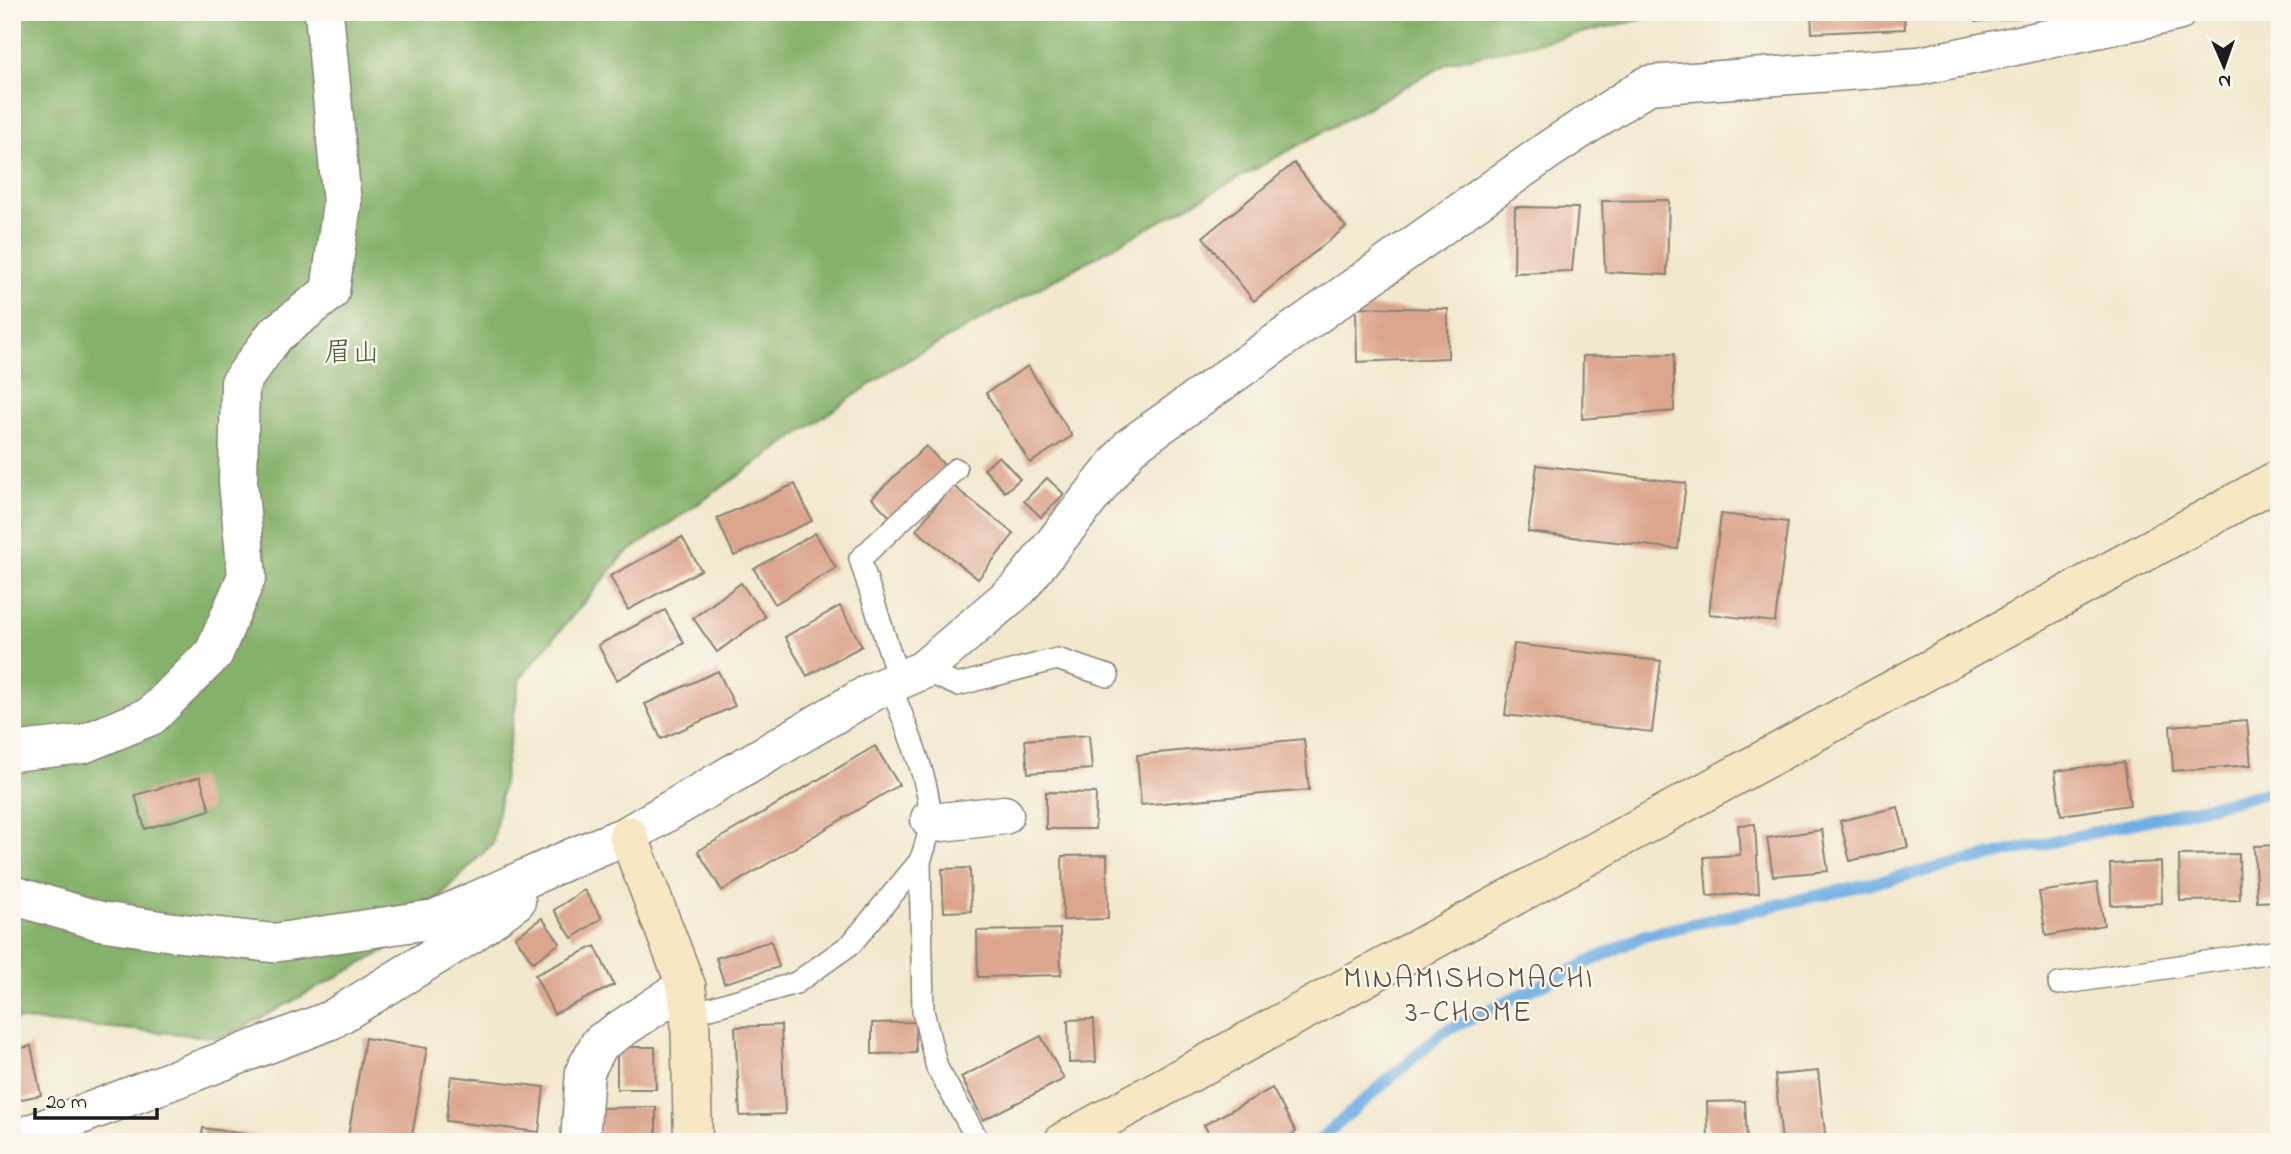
<svg xmlns="http://www.w3.org/2000/svg" width="2291" height="1154" font-family="'Indie Flower','Klee One',sans-serif">
<style>
.forest{fill:#85b26b;stroke:#506744;stroke-width:2}
.lines{fill:none;stroke-linecap:round;stroke-linejoin:round}
.stream{stroke:#6fafe3;stroke-width:12}
.building{fill:#dca68e}
.lane-casing{stroke:#878275;stroke-width:24}
.street-casing{stroke:#878275;stroke-width:41}
.secondary-casing{stroke:#878275;stroke-width:41}
.lane{stroke:#fff;stroke-width:21}
.street{stroke:#fff;stroke-width:38}
.secondary{stroke:#f7e8c3;stroke-width:38}
.labels{text-anchor:middle;stroke-width:5;stroke-linejoin:round;paint-order:stroke}
.park-label{font-size:28px;fill:#4d5b3d;stroke:#fbf7ec}
.neighbourhood-label{font-size:30px;letter-spacing:2px;fill:#5f4c44;stroke:#fbf7ec}
</style>
<rect width="100%" height="100%" fill="#fbf7ec"/>
<filter id="ink" filterUnits="userSpaceOnUse"><feTurbulence type="fractalNoise" baseFrequency=".0143" numOctaves="2"/><feDisplacementMap in="SourceGraphic" scale="14" xChannelSelector="R" yChannelSelector="G"/><feConvolveMatrix kernelMatrix="1 2 1 2 8 2 1 2 1" color-interpolation-filters="sRGB"/></filter>
<filter id="wash" filterUnits="userSpaceOnUse"><feTurbulence type="fractalNoise" baseFrequency=".00686" numOctaves="4" result="noise"/><feDisplacementMap in="SourceGraphic" scale="28" xChannelSelector="R" yChannelSelector="G"/><feGaussianBlur stdDeviation="1.57" result="paint"/><feColorMatrix in="noise" values="0 0 0 0 0 0 0 0 0 0 0 0 0 0 0 0 0 1.4 0 .05"/><feComposite in="paint" operator="in"/></filter>
<g filter="url(#wash)">
<rect width="100%" height="100%" fill="#f2e8ce"/>
<polygon class="forest" points="12,12 1676,12 1450,62 897,366 624,555 520,678 493,843 387,950 224,1038 12,1019"/>
<g class="lines">
<polyline class="stream" points="1317,1142 1443,1032 1645,935 2279,790"/>
</g>
<g id="blocks">
<g class="building">
<polygon points="1811,12 1904,12 1905,29 1812,33"/>
<polygon points="1974,12 2024,12 2024,17 1975,22"/>
<polygon points="1294,163 1346,227 1254,301 1203,237"/>
<polygon points="1669,200 1667,275 1605,272 1602,201"/>
<polygon points="1515,207 1578,208 1572,271 1514,273"/>
<polygon points="1356,307 1448,309 1448,358 1357,362"/>
<polygon points="1674,354 1674,411 1582,419 1583,356"/>
<polygon points="1028,366 1072,436 1030,463 986,393"/>
<polygon points="926,446 945,466 891,518 872,498"/>
<polygon points="999,456 1020,479 1005,492 984,469"/>
<polygon points="1537,465 1686,483 1678,549 1528,532"/>
<polygon points="1047,478 1064,494 1041,517 1024,501"/>
<polygon points="795,484 812,521 734,556 717,518"/>
<polygon points="952,485 1014,534 978,579 916,530"/>
<polygon points="1721,514 1788,522 1775,622 1709,614"/>
<polygon points="815,533 836,568 775,604 754,569"/>
<polygon points="682,537 701,570 628,610 610,576"/>
<polygon points="741,583 765,617 717,652 693,618"/>
<polygon points="840,606 862,646 807,676 785,637"/>
<polygon points="665,610 684,643 617,680 598,645"/>
<polygon points="1514,644 1661,661 1652,732 1505,715"/>
<polygon points="718,671 735,706 661,739 645,704"/>
<polygon points="2247,720 2251,765 2173,771 2170,726"/>
<polygon points="1089,735 1092,769 1028,773 1025,740"/>
<polygon points="1304,739 1309,790 1141,805 1137,755"/>
<polygon points="875,746 899,785 722,891 698,851"/>
<polygon points="2124,762 2130,805 2061,815 2055,771"/>
<polygon points="200,777 210,810 145,829 135,795"/>
<polygon points="1046,792 1096,793 1095,829 1046,829"/>
<polygon points="1898,807 1908,847 1850,861 1840,821"/>
<polygon points="1755,824 1759,893 1707,896 1704,857 1740,855 1738,825"/>
<polygon points="1822,830 1828,871 1773,876 1767,838"/>
<polygon points="2279,845 2279,901 2257,902 2254,846"/>
<polygon points="2239,854 2240,900 2180,901 2179,855"/>
<polygon points="1107,855 1108,919 1063,920 1062,856"/>
<polygon points="2161,862 2162,903 2111,905 2110,864"/>
<polygon points="970,868 971,911 944,912 942,869"/>
<polygon points="2097,883 2104,925 2046,936 2039,892"/>
<polygon points="584,890 602,918 572,938 554,910"/>
<polygon points="542,918 560,943 533,962 515,937"/>
<polygon points="1060,929 1061,975 978,977 977,931"/>
<polygon points="771,941 779,967 724,983 716,958"/>
<polygon points="595,946 614,985 554,1014 535,975"/>
<polygon points="1094,1019 1096,1062 1069,1063 1068,1020"/>
<polygon points="915,1022 916,1053 872,1054 872,1023"/>
<polygon points="781,1025 785,1114 740,1116 735,1027"/>
<polygon points="1041,1036 1064,1079 983,1120 961,1077"/>
<polygon points="365,1038 427,1048 411,1142 347,1142"/>
<polygon points="31,1046 41,1095 12,1101 12,1050"/>
<polygon points="617,1047 655,1047 656,1089 617,1089"/>
<polygon points="1818,1071 1826,1142 1782,1142 1775,1075"/>
<polygon points="451,1076 544,1087 539,1132 446,1121"/>
<polygon points="1272,1088 1296,1132 1279,1142 1214,1142 1204,1125"/>
<polygon points="1745,1101 1747,1142 1708,1142 1707,1102"/>
<polygon points="656,1107 656,1142 599,1142 599,1108"/>
<polygon points="203,1128 287,1140 286,1142 201,1142"/>
</g>
</g>
</g>
<g filter="url(#ink)">
<use href="#blocks" fill-opacity="0" stroke="#878275" stroke-width="2"/>
<g class="lines">
<g class="lane-casing">
<g id="lane">
<polyline points="923,670 957,685 1057,659 1108,676"/>
<polyline points="899,681 860,559 956,469"/>
<path d="M890,684C903,720 931,782 930,819C930,834 925,848 920,861L923,1011L937,1068L979,1142"/>
<polyline points="2059,984 2279,951"/>
<polyline points="690,1014 796,983 851,944 920,861"/>
</g>
</g>
<g class="street-casing">
<g id="street">
<polyline points="12,752 83,744 151,716 214,653 247,576 238,482 240,383 275,335 330,292 342,203 324,12"/>
<polyline points="930,819 933,823 1004,815"/>
<polyline points="12,895 100,921 173,932 273,943 435,919 576,856 628,835 874,691 923,670 1019,588 1131,446 1550,149 1648,85 1919,66 2177,12"/>
<polyline points="12,1141 331,1020 471,934 516,901"/>
<polyline points="580,1142 585,1071 600,1043 686,986"/>
</g>
</g>
<g class="secondary-casing">
<g id="secondary">
<polyline points="628,835 686,986 690,1014 693,1142"/>
<polyline points="1063,1142 2279,479"/>
</g>
</g>
<use href="#lane" class="lane"/>
<use href="#street" class="street"/>
<use href="#secondary" class="secondary"/>
</g>
</g>
<g class="labels">
<g class="park-label">
<text x="352" y="361">眉山</text>
</g>
<g class="neighbourhood-label">
<text x="1469" y="987">MINAMISHOMACHI<tspan x="1469" dy="34">3-CHOME</tspan></text>
</g>
</g>
<rect width="2291" height="1154" fill="none" stroke="#fbf7ec" stroke-width="42"/>
<g transform="translate(2224 66) rotate(178)" stroke="#fbf7ec" stroke-width="5" paint-order="stroke">
<path d="M0-5L12 26L0 18L-12 26Z" fill="#1c1c1c"/>
<text y="-10" font-size="19" font-weight="bold" text-anchor="middle" fill="#1c1c1c">N</text>
</g>
<path d="M35 1108v10h122v-10" fill="none" stroke="#1c1c1c" stroke-width="3.5"/>
<text x="46" y="1108" font-size="21" fill="#1c1c1c" stroke="#fbf7ec" stroke-width="5" paint-order="stroke">20 m</text>
</svg>
